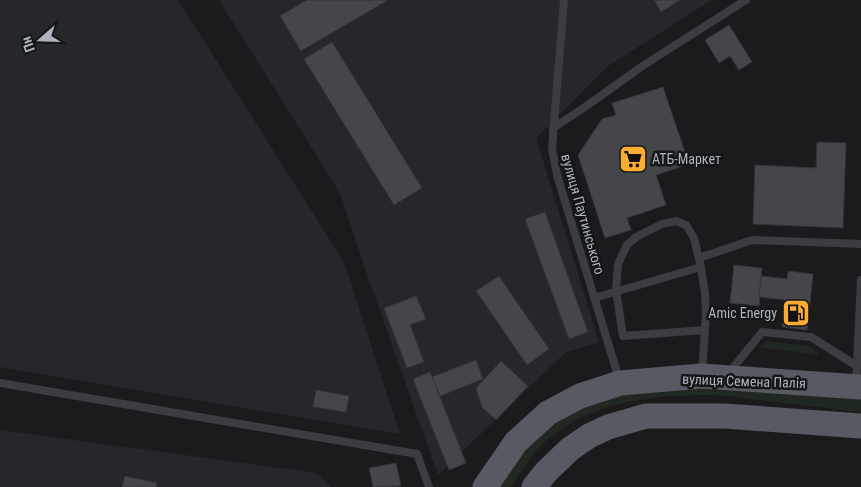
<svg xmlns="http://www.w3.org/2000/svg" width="861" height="487" font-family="'Roboto Condensed',sans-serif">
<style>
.built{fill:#26272a}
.green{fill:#202921}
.building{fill:#45464a;stroke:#343539}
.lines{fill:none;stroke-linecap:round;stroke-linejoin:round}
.lane{stroke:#3b3d42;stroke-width:8}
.primary{stroke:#575a62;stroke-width:25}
.labels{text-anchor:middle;stroke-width:5;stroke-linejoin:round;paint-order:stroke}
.poi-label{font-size:14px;fill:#adb3bd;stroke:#151618;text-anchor:start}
.street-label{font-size:14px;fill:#adb3bd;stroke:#151618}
</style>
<rect width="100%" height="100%" fill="#1b1b1d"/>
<g class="built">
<polygon points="0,0 178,0 344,262 400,434 0,367"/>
<polygon points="219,0 712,0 608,66 536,138 599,342 565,353 438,475 362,260 340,193"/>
<polygon points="0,430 317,473 331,487 0,487"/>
</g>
<g class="green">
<polygon points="766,341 809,346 818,352 818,355 759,347"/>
<path d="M670,385L861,395V412C832,408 803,405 774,402C754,400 734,396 714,395C657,394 592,401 548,439C533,452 522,471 511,487H497L507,470L541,432L590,402Z"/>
</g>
<g class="building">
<polygon points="307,0 388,0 301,51 280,16"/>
<polygon points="654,0 680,0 661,12"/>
<polygon points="729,25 752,62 739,70 730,56 719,63 705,40"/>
<polygon points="332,42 422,188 394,205 304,59"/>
<polygon points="663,87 689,164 656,175 666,205 627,218 631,230 605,238 578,155 602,119 616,115 612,103"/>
<polygon points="817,142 846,143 843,228 753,224 755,165 816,168"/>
<polygon points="545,212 588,332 569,339 525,219"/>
<polygon points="734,265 762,268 759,306 730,303"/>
<polygon points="788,271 813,274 807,330 782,327 785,300 759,297 761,276 787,279"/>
<polygon points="499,276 549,349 527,365 476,291"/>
<polygon points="416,296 426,319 410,325 424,362 407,368 384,308"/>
<polygon points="476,360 483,379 440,396 432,377"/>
<polygon points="501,361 528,386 496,420 482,407 476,388"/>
<polygon points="430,372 466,463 449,470 413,379"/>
<polygon points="316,390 349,396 346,412 313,407"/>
<polygon points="396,463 401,486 373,487 369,468"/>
<polygon points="125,476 157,483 156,487 122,487"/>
</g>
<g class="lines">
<g class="lane">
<polyline points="564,0 552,148 557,175 619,379"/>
<polyline points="553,128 585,107 644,65 746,0"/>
<polyline points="699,258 752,240 861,244"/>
<polyline points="594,298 701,267"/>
<polyline points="702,372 706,315 705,294 701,267 694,238 686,225 676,221 662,224 636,237 627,245 618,264 616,290 623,336 705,330"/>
<polyline points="728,374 762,332 811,337 857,366"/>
<polyline points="0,383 417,454 429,487"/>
<polyline points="856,385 861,280"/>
</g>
<g class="primary">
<polyline points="485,487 516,442 548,413 580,396 620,383 701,376 861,387"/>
<polyline points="534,487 546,472 570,449 589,436 608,427 646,416 725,416 861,426"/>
</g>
</g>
<defs>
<g id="supermarket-square" transform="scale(1.4375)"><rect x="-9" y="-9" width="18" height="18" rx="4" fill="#fcac33" stroke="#151618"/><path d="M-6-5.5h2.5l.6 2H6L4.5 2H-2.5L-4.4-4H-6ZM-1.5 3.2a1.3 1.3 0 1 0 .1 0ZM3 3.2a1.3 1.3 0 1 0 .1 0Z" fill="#111"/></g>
<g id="fuel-square" transform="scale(1.4375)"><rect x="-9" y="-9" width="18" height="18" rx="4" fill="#fcac33" stroke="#151618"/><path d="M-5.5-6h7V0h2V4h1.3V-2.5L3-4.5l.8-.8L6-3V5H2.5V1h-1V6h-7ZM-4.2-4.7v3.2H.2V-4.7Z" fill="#111"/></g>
</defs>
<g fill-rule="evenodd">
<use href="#supermarket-square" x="633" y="159"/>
<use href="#fuel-square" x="796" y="313"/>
</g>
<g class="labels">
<g class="poi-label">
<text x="652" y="164">АТБ-Маркет</text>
<text x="777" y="318" text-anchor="end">Amic Energy</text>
</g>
<g class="street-label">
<text transform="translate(583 214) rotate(74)" y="5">вулиця Паутинського</text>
<text transform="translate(744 381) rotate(2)" y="5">вулиця Семена Палія</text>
</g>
</g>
<g transform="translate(40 40) rotate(250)" stroke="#151618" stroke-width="4" paint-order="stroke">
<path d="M0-4L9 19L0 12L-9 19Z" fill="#adb3bd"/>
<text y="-8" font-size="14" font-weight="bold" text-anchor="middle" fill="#adb3bd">Пн</text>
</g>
</svg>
